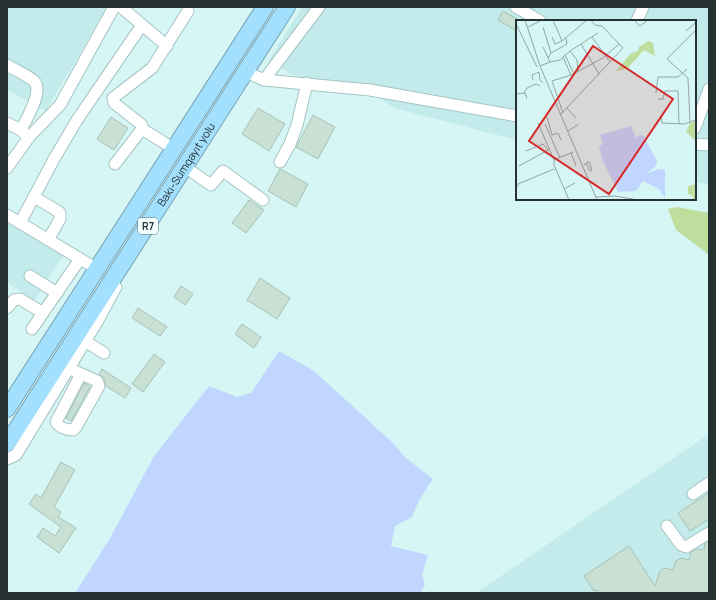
<svg xmlns="http://www.w3.org/2000/svg" width="716" height="600" font-family="Manrope,sans-serif">
<style>
.built{fill:#c3ebeb}
.green{fill:#bede9e}
.water{fill:#c1d6ff}
.building{fill:#c8e1d4;stroke:#a8c1b4}
.lines{fill:none;stroke-linecap:round;stroke-linejoin:round}
.minor-casing{stroke:#a6c4c4;stroke-width:13}
.highway-casing{stroke:#77a3b6;stroke-width:18}
.minor{stroke:#fff;stroke-width:11}
.highway{stroke:#a3e0fe;stroke-width:16}
.labels{text-anchor:middle;stroke-width:4;stroke-linejoin:round;paint-order:stroke}
.shield{fill:#f2fefe;stroke:#626e6e;stroke-width:1}
.shield-label{font-size:10px;font-weight:bold;fill:#253131}
.street-label{font-size:11px;fill:#253131;stroke:#f2fefe}
.inset-road{fill:none;stroke:#8fa7a7;stroke-width:1}
.view{fill:#d62828;fill-opacity:0.15;stroke:#d62828;stroke-width:2}
.inset-edge{fill:none;stroke:#253131;stroke-width:2}
</style>
<rect width="100%" height="100%" fill="#d6f6f5"/>
<g class="built">
<polygon points="7,7 107,7 46,111 7,90"/>
<polygon points="302,7 709,7 709,185 695,182 695,21 517,21 517,140 394,108 376,95 379,88 293,76 269,60"/>
<polygon points="8,221 65,253 34,301 7,282 7,223"/>
<polygon points="709,434 709,593 476,593"/>
</g>
<polygon class="green" points="677,207 709,213 709,255 676,230 668,209"/>
<path class="water" d="M279,351L314,371L392,442L406,458L433,479C424,491 417,503 412,517L395,526L391,546L428,555L422,575L425,585L420,593H75L109,540L154,456L209,386L237,397L251,393Z"/>
<g class="building">
<polygon points="503,11 517,19 517,31 498,20"/>
<polygon points="258,108 285,124 269,151 242,134"/>
<polygon points="313,115 335,127 318,159 296,147"/>
<polygon points="111,117 128,128 114,150 97,139"/>
<polygon points="280,169 308,184 296,207 268,191"/>
<polygon points="249,200 264,210 246,233 232,223"/>
<polygon points="260,278 290,298 277,319 247,300"/>
<polygon points="181,286 193,294 185,305 174,297"/>
<polygon points="138,308 167,327 160,336 132,318"/>
<polygon points="242,324 261,337 254,348 235,334"/>
<polygon points="154,354 165,362 143,392 132,384"/>
<polygon points="102,369 131,388 125,398 106,386 104,378 99,374"/>
<polygon points="84,383 90,387 71,421 66,418"/>
<polygon points="61,462 75,470 54,507 61,512 58,517 76,528 59,553 37,537 43,528 55,536 61,527 29,504 36,494 41,498"/>
<polygon points="709,493 709,519 690,531 678,513"/>
<polygon points="709,541 709,593 599,593 597,590 594,591 584,576 629,546 655,586 660,571 665,568 673,570 676,561 681,558 689,560 691,552 697,549 704,550 705,543"/>
</g>
<g class="lines">
<g class="minor-casing">
<g id="minor">
<polyline points="121,7 167,46"/>
<polyline points="516,7 540,21"/>
<polyline points="637,21 643,7"/>
<path d="M7,65C15,70 27,75 34,81C44,92 26,119 21,130"/>
<polyline points="246,72 264,80 370,90 517,116"/>
<polyline points="264,80 319,7"/>
<polyline points="7,123 21,130 25,134"/>
<polyline points="695,128 709,89"/>
<polyline points="142,129 174,149"/>
<polyline points="695,144 709,145"/>
<polyline points="280,162 290,144 297,125 307,83"/>
<polyline points="115,164 142,129 142,125 114,103 113,98 152,68 188,11"/>
<polyline points="185,167 211,185 223,171 263,200"/>
<polyline points="7,168 29,137 60,105 114,7"/>
<polyline points="34,197 56,210 60,213 60,219 48,240"/>
<polyline points="7,215 97,269"/>
<polyline points="20,223 54,159 77,120 142,25"/>
<polyline points="30,276 57,293"/>
<polyline points="7,308 14,300 20,299 43,313"/>
<polyline points="32,329 80,259"/>
<polyline points="85,341 104,353"/>
<path d="M68,368L97,381L99,386L76,427L73,430C66,430 59,427 56,422L81,374"/>
<polyline points="7,459 16,455 97,322 116,287"/>
<polyline points="693,494 709,483"/>
<polyline points="667,526 681,545 686,547 709,533"/>
</g>
</g>
<g class="highway-casing">
<g id="highway">
<polyline points="7,409 265,7"/>
<path id="s1" d="M7,444L287,7"/>
</g>
</g>
<use href="#minor" class="minor"/>
<use href="#highway" class="highway"/>
</g>
<g class="labels">
<rect class="shield" x="138" y="218" width="20" height="16" rx="3"/>
<g class="shield-label">
<text x="148" y="230">R7</text>
</g>
<g class="street-label">
<text dy="4" stroke="none"><textPath href="#s1" startOffset="332">Bakı-Sumqayıt yolu</textPath></text>
</g>
</g>
<g transform="translate(516 20)">
<rect width="180" height="180" fill="#d6f6f5"/>
<path d="M132,21L137,23L139,36L128,30L111,49L100,51L115,33L122,31L123,27ZM180,101V121L170,112L174,103ZM180,160V180H177L176,175L172,174V166L178,165Z" fill="#bede9e"/>
<path d="M115,106L120,118L125,114L128,117L141,141L140,146L130,154L142,149L149,150V178L143,169L127,161L120,171L102,172L87,141L83,127L87,123L84,115Z" fill="#c1d6ff"/>
<path class="inset-road" d="M9,0L24,46L81,180M37,0L46,21M118,0L124,6L132,0M0,4L21,47M12,7L26,0M27,7L35,33L32,38M170,11L179,3M36,17L39,24L46,21L71,0M76,17L94,42M65,24L83,54M35,33L51,24L50,18M49,35L58,54M47,37L55,55L36,61L47,93M34,42L44,40L54,31M24,46L34,42L27,27M62,52L61,40L54,31L82,13M55,55L87,38L103,24M17,60L16,55L23,52L24,60L27,63M8,73L11,68L20,64L24,66M140,73L142,57H162L171,49M0,74L9,73L11,79M142,79H147L149,71H162L163,104M51,88L60,98M44,95L107,28L86,6L79,5L75,0M145,96L146,103L168,104L180,100M31,97L36,115L42,113L45,120M174,102L172,58L151,39L180,10M22,103L38,140M29,104L44,138M52,111L63,104M10,131L27,124L32,130M55,133L60,146M68,145L72,142H73L76,150L74,151L70,143M3,146L34,129M2,167V164L38,149M48,169L59,163M80,177L99,176L122,180M53,180L38,145V140L57,132"/>
<path class="view" d="M77,26L157,79L93,174L13,121Z"/>
<rect width="180" height="180" class="inset-edge"/>
</g>
<rect width="716" height="600" fill="none" stroke="#253131" stroke-width="16"/>
</svg>
